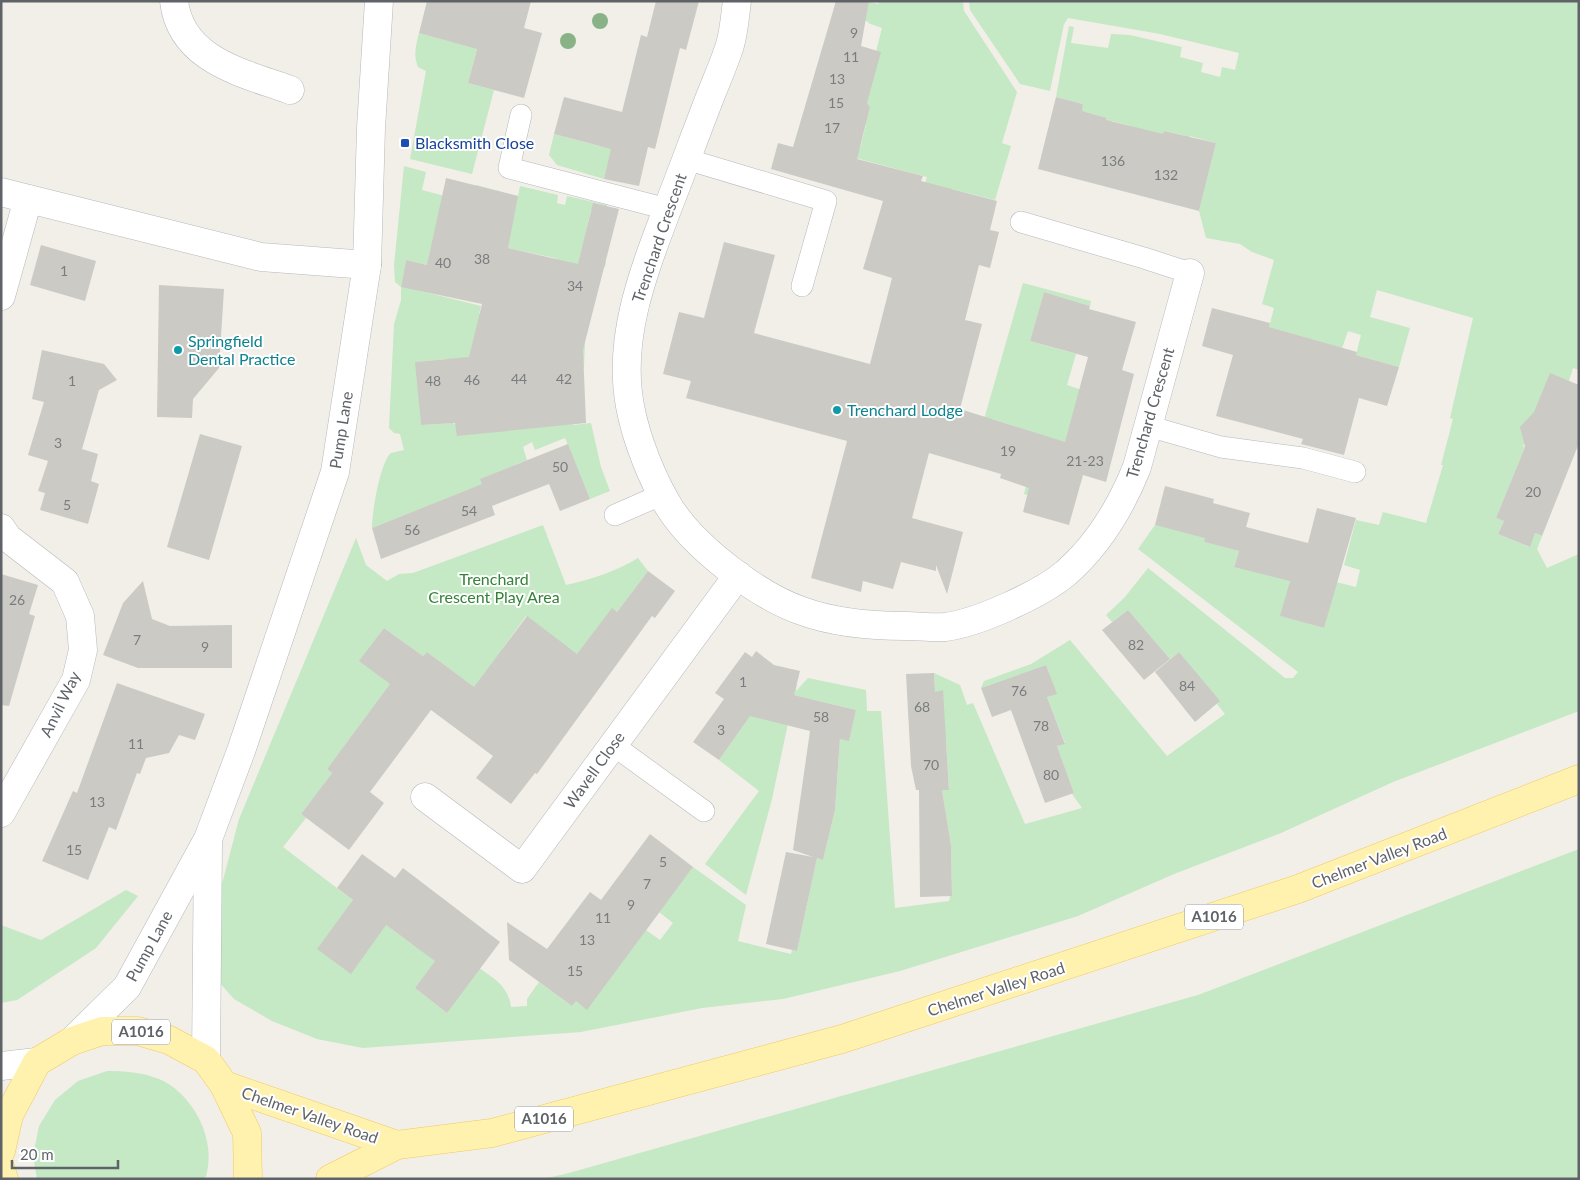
<svg xmlns="http://www.w3.org/2000/svg" width="1580" height="1180" font-family="Lato,sans-serif">
<style>
.green{fill:#c5e8c5}
.building{fill:#cccac5}
.lines{fill:none;stroke-linecap:round;stroke-linejoin:round}
.service-casing{stroke:#b5b8bc;stroke-width:22}
.minor-casing{stroke:#b5b8bc;stroke-width:29}
.tertiary-casing{stroke:#b5b8bc;stroke-width:29}
.primary-casing{stroke:#f2c960;stroke-width:29}
.service{stroke:#fff;stroke-width:21}
.minor{stroke:#fff;stroke-width:28}
.tertiary{stroke:#fff;stroke-width:28}
.primary{stroke:#fff2af;stroke-width:28}
.tree{fill:#89b387}
.transit-dot{fill:#1a4fb4;stroke:#fff;stroke-width:2}
.culture-dot{fill:#0f9aa8;stroke:#fff;stroke-width:2}
.labels{text-anchor:middle;stroke-width:4;stroke-linejoin:round;paint-order:stroke}
.number-label{font-size:14px;fill:#7a7d7f}
.shield{fill:#fff;stroke:#8f9295;stroke-width:1}
.shield-label{font-size:15px;font-weight:bold;fill:#5f6368}
.transit-label{font-size:16px;fill:#164399;stroke:#fff;text-anchor:start}
.street-label{font-size:16px;fill:#5f6368;stroke:#fff}
.culture-label{font-size:16px;fill:#0d838f;stroke:#fff;text-anchor:start}
.park-label{font-size:16px;fill:#348238;stroke:#fff}
</style>
<rect width="100%" height="100%" fill="#f1efe8"/>
<g class="green">
<polygon points="836,1 867,1 878,4 879,1 963,1 964,11 1017,92 1002,143 1011,146 995,200 952,189 940,232 914,225 927,177 807,145 798,131 860,148 866,125 844,119 866,120 870,107 864,99 882,28 868,23 869,22 833,12"/>
<path d="M969,1H1579V370L1573,368L1569,381L1550,374L1523,446L1525,447L1496,518L1504,521L1498,534L1529,547L1535,533L1542,536L1537,549L1547,568L1579,554V711L1393,782L1281,833L1174,874L1078,916L900,971L783,999L702,1008L581,1032L363,1048L317,1039L272,1021L234,999L218,981L214,958L222,884L239,819L356,538L366,565L387,581L399,574L413,573L543,525L566,585C592,579 615,572 638,558L648,571L617,612L612,609L567,669L526,616L503,648L515,718L427,652L423,656L384,628L360,661L397,689L388,687L327,769L332,773L301,814L306,818L283,847L367,911L351,973L379,934V920L412,944L421,932L439,956L415,988L447,1013L473,964C489,975 509,985 511,1007L527,1006V999L539,982L572,1006L576,1001L587,1009L646,930L660,940L673,923L659,912L693,867L746,905L738,941L791,954L792,950L797,951L817,858L823,860L835,810L840,739L849,740L856,710L794,695L772,799L746,895L705,864L759,791L719,760L749,717L741,712L797,682L796,691L808,678L866,690L867,711H881L895,908L949,901L950,896H952L951,845L942,790L949,789L946,740L938,739L934,673L960,685L967,705L973,703L1025,824L1082,808L1072,794L1074,793L1057,746L1065,743L1047,697L1056,693L1046,665L981,688L984,681L1031,664L1070,640L1167,756L1225,714L1217,704L1219,701L1179,652L1170,659L1128,610L1112,622L1106,615L1125,597L1148,568L1285,678H1293L1298,672L1138,549L1155,525L1206,536L1204,542L1239,551L1234,566L1293,570L1281,616L1324,628L1336,582L1356,587L1360,570L1344,565L1356,520L1379,525L1383,512L1426,523L1443,465H1441L1453,419L1450,418L1473,318L1377,290L1370,317L1410,328L1399,367L1356,355L1361,335L1348,331L1342,348L1269,327L1274,308L1262,304L1274,260L1252,252L1240,244L1206,238L1199,211L1216,143L1190,136L1186,153V136L1164,131L1160,145L1134,127L1112,121L1103,131L1107,118L1086,112L1078,124L1083,104L1056,97L1069,26L1074,27L1071,43L1108,48L1111,34L1130,35L1182,47L1180,57L1203,63L1201,72L1220,77L1222,67L1235,70L1239,53L1160,34L1068,18L1064,24L1050,91L1020,84L970,10Z"/>
<path d="M419,33L471,47L479,41L468,83L494,90L472,174L410,159L426,71L418,67C413,55 416,45 419,33Z"/>
<polygon points="554,134 599,146 614,140 604,179 557,165 549,155"/>
<path d="M404,166L426,172L422,190L452,198L473,195L476,185L518,196L520,186L558,195L557,203L565,205L567,196L607,205L605,213L591,210L586,232L595,258L606,261L605,267L587,263L584,277L555,258L508,248L427,265L406,260L401,286L481,306L479,314L585,341L584,368L446,359L416,362L421,425L453,423L456,425L572,417L573,425L591,423L601,467L610,491L590,499L565,438L535,450L532,442L523,447L527,460L481,479L483,484L372,528C372,513 380,462 391,453L404,450L400,434L394,433L389,428L394,324L401,300V287L395,282L394,265Z"/>
<polygon points="1023,283 1091,301 1090,306 1044,292 1030,341 1076,354 1067,385 1079,389 1115,418 1027,495 1024,494 1039,434 992,419 971,465"/>
<polygon points="1579,849 1579,1179 543,1179 569,1173 1198,995"/>
<polygon points="126,890 138,896 96,948 17,1000 1,1003 1,925 41,940"/>
<path d="M107,1071C125,1071 141,1072 159,1079C194,1094 218,1142 205,1179H37L33,1156L39,1126L55,1100L78,1081Z"/>
</g>
<g class="building">
<polygon points="427,1 531,1 524,28 542,33 524,98 468,83 477,49 419,33"/>
<polygon points="656,1 699,1 686,50 680,48 655,149 648,147 639,186 604,179 611,149 554,134 564,97 622,112 641,35 647,37"/>
<polygon points="836,1 869,1 861,46 881,52 867,103 870,107 857,159 923,176 921,181 997,201 990,230 999,232 990,268 979,265 965,320 982,324 960,409 1065,442 1088,357 1030,341 1044,292 1090,306 1089,309 1136,322 1122,370 1134,374 1106,482 1083,475 1069,525 1023,512 1029,488 1000,478 1001,474 929,453 912,518 963,532 947,594 936,565 936,571 901,562 893,589 863,581 861,592 811,578 847,441 686,398 691,381 663,374 679,312 704,318 724,242 775,255 754,333 870,364 892,278 863,269 883,201 771,169 778,143 793,147"/>
<polygon points="1056,97 1083,104 1082,111 1107,118 1106,120 1163,134 1164,131 1216,143 1199,211 1038,169"/>
<polygon points="446,178 518,196 508,248 578,264 593,203 619,209 583,350 586,423 457,436 455,423 421,425 415,362 469,357 482,304 401,287 406,260 427,265"/>
<polygon points="41,245 96,261 85,301 30,285"/>
<polygon points="159,285 224,289 219,368 193,399 192,418 157,417"/>
<polygon points="1212,308 1270,323 1269,327 1357,352 1356,355 1399,367 1387,406 1359,398 1344,455 1301,444 1303,439 1216,416 1233,355 1202,346"/>
<polygon points="42,350 104,364 117,380 99,390 82,449 98,454 91,481 99,484 88,524 40,510 45,493 38,491 48,461 28,455 44,402 32,399"/>
<polygon points="1550,373 1579,385 1579,443 1542,536 1535,533 1530,547 1498,534 1504,521 1496,518 1525,447 1520,427 1534,412"/>
<polygon points="200,434 242,446 209,560 167,547"/>
<polygon points="568,444 590,499 560,511 549,484 492,506 495,515 381,559 372,528 482,484 487,496 480,479"/>
<polygon points="1165,486 1214,499 1213,503 1250,513 1246,527 1308,543 1317,508 1356,518 1324,628 1280,616 1290,581 1234,567 1239,551 1204,542 1205,538 1155,525"/>
<polygon points="648,571 675,591 655,618 652,616 537,774 535,773 511,804 476,778 493,756 431,710 370,792 384,803 349,850 301,814 332,773 327,769 390,684 359,661 384,628 423,656 427,652 474,687 527,616 577,654 612,608 617,612"/>
<polygon points="1,574 38,585 29,614 35,616 9,706 1,705"/>
<polygon points="143,581 152,619 170,626 232,625 232,668 138,668 103,655 123,603"/>
<polygon points="1128,610 1170,659 1144,680 1102,630"/>
<polygon points="756,651 774,665 800,671 794,695 856,710 849,741 840,739 835,810 823,860 817,858 797,951 766,944 786,852 813,857 793,850 810,731 750,716 719,760 693,742 724,699 715,693 745,652 752,657"/>
<polygon points="1179,652 1220,701 1195,722 1155,672"/>
<polygon points="1046,665 1057,694 1047,697 1065,744 1057,746 1074,793 1045,803 1011,710 992,717 981,688"/>
<polygon points="934,673 935,692 943,690 949,790 942,790 951,845 952,896 920,897 919,790 916,790 911,766 906,674"/>
<polygon points="117,683 205,714 195,740 179,735 169,753 146,758 140,774 137,773 116,830 109,827 88,880 42,861 73,791 77,793"/>
<polygon points="650,834 693,867 587,1010 576,1001 572,1006 509,960 507,922 547,949 590,892 601,900"/>
<polygon points="362,854 395,878 403,868 500,942 447,1013 415,988 435,961 386,925 351,974 317,949 353,900 337,888"/>
</g>
<g class="lines">
<g class="service-casing">
<g id="service">
<polyline points="521,115 509,168 667,209"/>
<polyline points="686,159 826,201 802,286"/>
<polyline points="1021,222 1144,258 1190,273"/>
<polyline points="1148,426 1221,447 1303,458 1355,472"/>
<polyline points="615,515 663,494"/>
<polyline points="613,745 704,811"/>
</g>
</g>
<g class="minor-casing">
<g id="minor">
<path d="M174,1C181,61 244,73 290,90"/>
<path d="M737,1C735,16 734,31 730,45C725,61 718,77 712,92C697,130 683,169 668,207C644,271 617,337 630,406C636,439 653,482 671,510C696,548 758,596 802,611C835,623 871,626 906,626C919,626 932,628 945,627C978,623 1041,594 1066,573C1099,544 1121,507 1137,467L1190,273"/>
<polyline points="1,192 261,257 367,265"/>
<polyline points="1,296 28,199"/>
<polyline points="1,528 8,538 65,582 80,616 83,650 76,680 1,813"/>
<polyline points="425,797 522,869 738,575"/>
</g>
</g>
<g class="tertiary-casing">
<g id="tertiary">
<polyline points="72,1041 127,987 208,839 241,751 335,472 367,265 371,128 379,1"/>
<polyline points="206,1060 208,843"/>
<polyline points="1,1066 37,1062"/>
</g>
</g>
<g class="primary-casing">
<g id="primary">
<polyline points="224,1085 397,1145"/>
<polyline points="1,1151 9,1115 37,1062 72,1041 102,1031 138,1031 169,1040 206,1060 224,1085 247,1133 248,1179"/>
<polyline points="1,1170 4,1179"/>
<polyline points="330,1179 397,1145 492,1133 842,1039 1298,889 1579,779"/>
</g>
</g>
<use href="#service" class="service"/>
<use href="#minor" class="minor"/>
<use href="#tertiary" class="tertiary"/>
<use href="#primary" class="primary"/>
</g>
<g class="tree">
<circle cx="600" cy="21" r="8"/>
<circle cx="568" cy="41" r="8"/>
</g>
<rect class="transit-dot" x="400" y="138" width="10" height="10" rx="2.5"/>
<g class="culture-dot">
<circle cx="178" cy="350" r="5"/>
<circle cx="837" cy="410" r="5"/>
</g>
<g class="labels">
<g class="number-label">
<text x="854" y="38">9</text>
<text x="851" y="62">11</text>
<text x="837" y="84">13</text>
<text x="836" y="108">15</text>
<text x="832" y="133">17</text>
<text x="1113" y="166">136</text>
<text x="1166" y="180">132</text>
<text x="482" y="264">38</text>
<text x="443" y="268">40</text>
<text x="64" y="276">1</text>
<text x="575" y="291">34</text>
<text x="519" y="384">44</text>
<text x="564" y="384">42</text>
<text x="472" y="385">46</text>
<text x="72" y="386">1</text>
<text x="433" y="386">48</text>
<text x="58" y="448">3</text>
<text x="1008" y="456">19</text>
<text x="1085" y="466">21-23</text>
<text x="560" y="472">50</text>
<text x="1533" y="497">20</text>
<text x="67" y="510">5</text>
<text x="469" y="516">54</text>
<text x="412" y="535">56</text>
<text x="17" y="605">26</text>
<text x="137" y="645">7</text>
<text x="1136" y="650">82</text>
<text x="205" y="652">9</text>
<text x="743" y="687">1</text>
<text x="1187" y="691">84</text>
<text x="1019" y="696">76</text>
<text x="922" y="712">68</text>
<text x="821" y="722">58</text>
<text x="1041" y="731">78</text>
<text x="721" y="735">3</text>
<text x="136" y="749">11</text>
<text x="931" y="770">70</text>
<text x="1051" y="780">80</text>
<text x="97" y="807">13</text>
<text x="74" y="855">15</text>
<text x="663" y="867">5</text>
<text x="647" y="889">7</text>
<text x="631" y="910">9</text>
<text x="603" y="923">11</text>
<text x="587" y="945">13</text>
<text x="575" y="976">15</text>
</g>
<g class="shield">
<rect x="1185" y="904.5" width="58" height="25" rx="4"/>
<rect x="112" y="1019.5" width="58" height="25" rx="4"/>
<rect x="515" y="1106.5" width="58" height="25" rx="4"/>
</g>
<g class="shield-label">
<text x="1214" y="922">A1016</text>
<text x="141" y="1037">A1016</text>
<text x="544" y="1124">A1016</text>
</g>
<g class="transit-label">
<text x="415" y="149">Blacksmith Close</text>
</g>
<g class="street-label">
<text transform="translate(659 238) rotate(-71)" y="6">Trenchard Crescent</text>
<text transform="translate(1150 413) rotate(-74)" y="6">Trenchard Crescent</text>
<text transform="translate(341 430) rotate(-81)" y="6">Pump Lane</text>
<text transform="translate(60 704) rotate(-64)" y="6">Anvil Way</text>
<text transform="translate(594 770) rotate(-54)" y="6">Wavell Close</text>
<text transform="translate(1379 858) rotate(-21)" y="6">Chelmer Valley Road</text>
<text transform="translate(149 946) rotate(-61)" y="6">Pump Lane</text>
<text transform="translate(996 989) rotate(-18)" y="6">Chelmer Valley Road</text>
<text transform="translate(310 1115) rotate(19)" y="6">Chelmer Valley Road</text>
</g>
<g class="culture-label">
<text x="188" y="347">Springfield<tspan x="188" dy="18">Dental Practice</tspan></text>
<text x="847" y="416">Trenchard Lodge</text>
</g>
<g class="park-label">
<text x="494" y="585">Trenchard<tspan x="494" dy="18">Crescent Play Area</tspan></text>
</g>
</g>
<rect width="1580" height="1180" fill="none" stroke="#5f6368" stroke-width="5"/>
<path d="M12 1160v8h106v-8" fill="none" stroke="#5f6368" stroke-width="2.5"/>
<text x="20" y="1160" font-size="15" fill="#5f6368" stroke="#ffffff" stroke-width="4" paint-order="stroke">20 m</text>
</svg>
